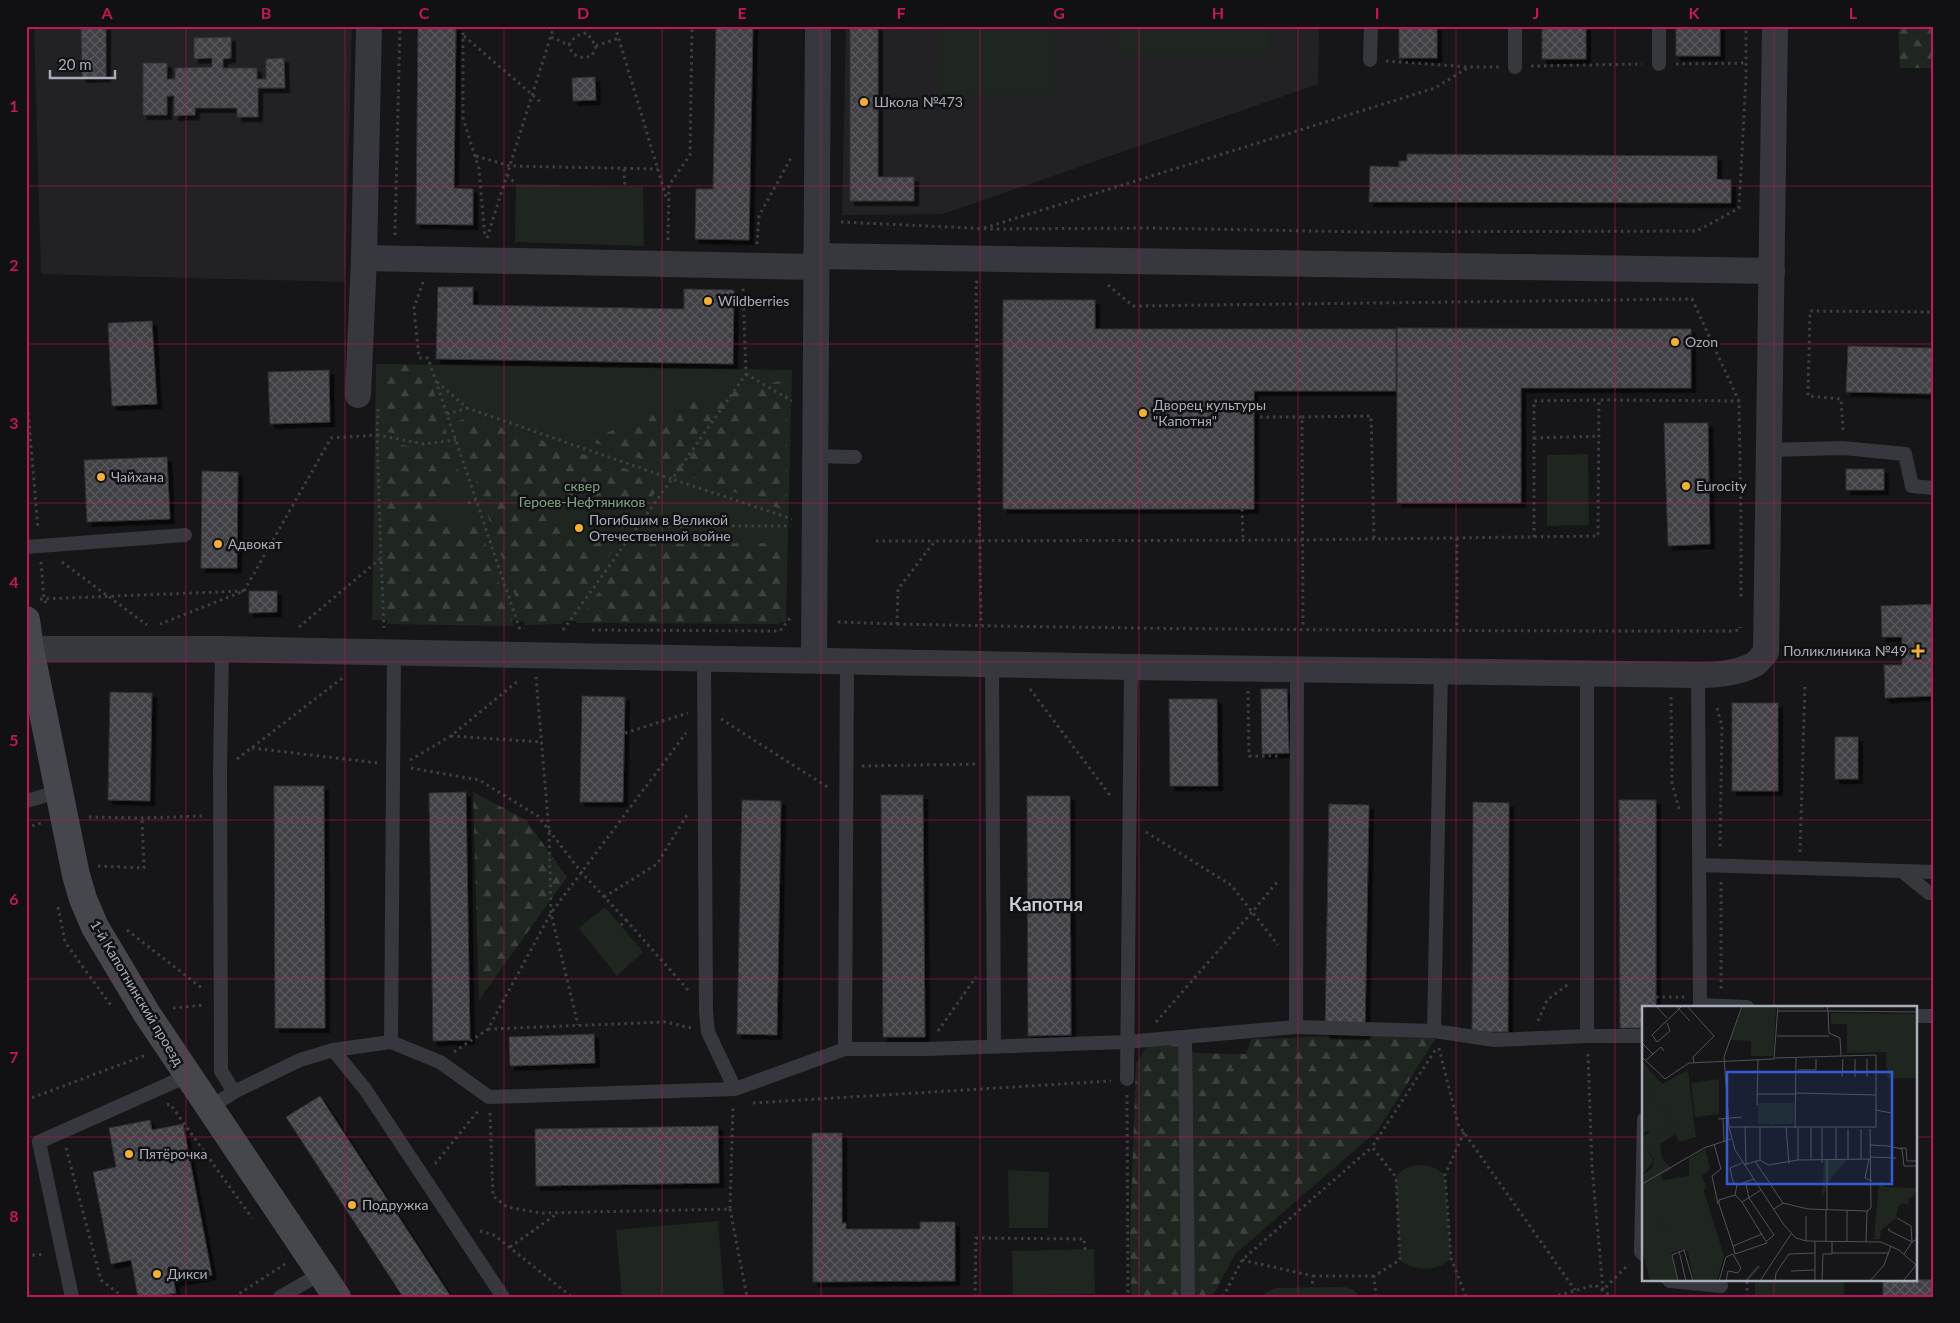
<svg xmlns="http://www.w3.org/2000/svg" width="1960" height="1323" font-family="Lato,sans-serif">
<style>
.built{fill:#222225}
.green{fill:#1e261f}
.forest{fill:url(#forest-firs)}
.building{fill:url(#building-cross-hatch);stroke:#303034;filter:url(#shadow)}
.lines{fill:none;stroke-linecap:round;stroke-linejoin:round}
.path{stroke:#3d3f44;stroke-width:3;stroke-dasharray:2.5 4;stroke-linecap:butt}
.lane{stroke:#37383d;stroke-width:14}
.street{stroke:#37383d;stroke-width:26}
.secondary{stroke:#45474d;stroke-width:28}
.grid{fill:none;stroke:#c2185b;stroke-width:1;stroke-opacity:0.55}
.poi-dot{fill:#f2b134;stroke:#111113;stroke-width:2}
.labels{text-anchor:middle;stroke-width:5;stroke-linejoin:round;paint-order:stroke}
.poi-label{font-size:14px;fill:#a8adb8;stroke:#111113;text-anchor:start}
.park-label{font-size:14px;fill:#7fa381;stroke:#111113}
.street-label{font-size:14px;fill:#a8adb8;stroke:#111113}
.district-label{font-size:19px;font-weight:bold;fill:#c9ccd4;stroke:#111113}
.inset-river{fill:none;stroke:#2c353c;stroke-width:2.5}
.inset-road{fill:none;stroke:#505258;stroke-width:1}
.view{fill:#325cd3;fill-opacity:0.15;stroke:#325cd3;stroke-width:2.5}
.inset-edge{fill:none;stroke:#a8adb8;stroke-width:2.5}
.neatline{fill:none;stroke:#c2185b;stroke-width:2}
.grid-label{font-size:16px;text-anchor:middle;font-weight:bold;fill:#c2185b}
</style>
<defs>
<pattern id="forest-firs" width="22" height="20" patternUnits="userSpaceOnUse" patternTransform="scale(1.25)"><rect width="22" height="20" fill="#1e261f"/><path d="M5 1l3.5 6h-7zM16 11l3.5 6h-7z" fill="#3c433d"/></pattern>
<pattern id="building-cross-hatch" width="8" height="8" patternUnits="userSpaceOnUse" patternTransform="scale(1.25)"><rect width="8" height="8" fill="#404145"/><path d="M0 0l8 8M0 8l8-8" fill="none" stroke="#595a5e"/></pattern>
<filter id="shadow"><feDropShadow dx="4.5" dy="4.5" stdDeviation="0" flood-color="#0009"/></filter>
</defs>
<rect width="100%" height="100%" fill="#161618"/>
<g class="built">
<polygon points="34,26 352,26 345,282 41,274"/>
<polygon points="846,26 1319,26 1318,84 943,214 842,215"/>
</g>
<g class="green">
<polygon points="941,26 1055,26 1054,96 940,94"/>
<polygon points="1118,26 1270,26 1269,55 1118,53"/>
<polygon points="516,184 643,187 644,246 515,242"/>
<polygon points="376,364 792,370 786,622 372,620"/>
<polygon points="1588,454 1589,525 1547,526 1547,455"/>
<polygon points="605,907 643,952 617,976 579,928"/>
<path d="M1420,1165C1430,1166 1437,1167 1445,1175L1451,1258C1439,1272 1414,1272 1400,1260L1396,1177C1403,1168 1408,1166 1420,1165Z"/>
<polygon points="1008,1170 1049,1172 1048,1228 1009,1228"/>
<polygon points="718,1221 724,1297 622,1297 616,1230"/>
<polygon points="1094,1249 1095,1294 1013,1295 1012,1251"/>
<rect x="1755" y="1279" width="89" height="18"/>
<polygon points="1345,1287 1354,1290 1359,1297 1262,1297 1266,1292 1276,1288"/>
</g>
<g class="forest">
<polygon points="1898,26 1934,26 1934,68 1900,68"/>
<polygon points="386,364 426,366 447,435 421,439 382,431"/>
<polygon points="787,379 787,511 587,440 677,406"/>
<polygon points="470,416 662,481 643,512 565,511 565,539 620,540 562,624 525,625 456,422"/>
<polygon points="381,440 426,450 451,447 463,487 440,496 435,503 443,524 450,526 476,517 514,626 387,624"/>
<polygon points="784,543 786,611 779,624 576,623 634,544"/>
<polygon points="473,792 526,820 567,877 479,1000"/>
<polygon points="1439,1033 1378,1130 1235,1254 1212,1297 1131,1297 1130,1234 1136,1063 1148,1045 1186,1043 1194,1053 1246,1054 1251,1039"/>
</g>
<g class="building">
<polygon points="81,26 106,26 106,77 82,78"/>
<polygon points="418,26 456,26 454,188 473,189 473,225 416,224"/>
<polygon points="716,26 753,26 749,240 695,239 696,189 713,189"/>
<polygon points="850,26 878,26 878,177 914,177 914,201 850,201"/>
<rect x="1399" y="26" width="38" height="32"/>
<rect x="1542" y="26" width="44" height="33"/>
<rect x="1676" y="26" width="44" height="30"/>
<polygon points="231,37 231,58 223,59 223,68 257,68 257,79 266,79 266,59 284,58 285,88 258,88 258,117 237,117 237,108 195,108 195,115 174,116 174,96 167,96 167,115 143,115 143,63 167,63 167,79 175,79 175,68 212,67 212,58 194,59 194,38"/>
<polygon points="595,77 596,100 573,101 572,78"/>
<polygon points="1407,154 1717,156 1717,179 1731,180 1731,203 1369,202 1370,166 1399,167 1399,161 1407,161"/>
<polygon points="438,287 473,287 473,305 684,309 684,289 734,290 733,364 436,359"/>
<polygon points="1003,300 1095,300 1095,329 1396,329 1396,391 1254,391 1254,509 1003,509"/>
<polygon points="152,321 157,404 112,406 108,323"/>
<polygon points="1397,328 1691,329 1691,388 1521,388 1521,503 1397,503"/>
<polygon points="1848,346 1934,348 1934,394 1846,392"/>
<polygon points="329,370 330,422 270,424 268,372"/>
<polygon points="1664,423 1708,423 1710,544 1668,546"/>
<rect x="1932" y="431" width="2" height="42"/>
<polygon points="167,457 170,519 87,522 84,460"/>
<rect x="1846" y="469" width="38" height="21"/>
<polygon points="202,471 238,472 237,568 201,568"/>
<polygon points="249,591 277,591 277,612 249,613"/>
<polygon points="1934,604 1934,696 1885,698 1884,665 1902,665 1902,637 1882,637 1881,606"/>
<polygon points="1261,689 1287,689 1289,753 1262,754"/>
<polygon points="110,692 152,693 150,801 108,800"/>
<polygon points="582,696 625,697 623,802 580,802"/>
<polygon points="1169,699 1217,699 1218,786 1170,786"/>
<rect x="1732" y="703" width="46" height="88"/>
<rect x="1835" y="737" width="23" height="42"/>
<polygon points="274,786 324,786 325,1028 275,1028"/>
<polygon points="466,792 470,1040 433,1041 429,793"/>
<polygon points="881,795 923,795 925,1037 883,1037"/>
<polygon points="1027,796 1070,796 1071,1035 1028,1036"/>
<polygon points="742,800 781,801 777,1035 737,1034"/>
<polygon points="1619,800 1656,800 1656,1007 1644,1007 1644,1028 1620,1028"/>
<polygon points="1473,802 1509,803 1508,1032 1472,1032"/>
<polygon points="1329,804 1369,805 1365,1035 1325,1034"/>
<polygon points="594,1034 595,1063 510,1066 509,1037"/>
<polygon points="320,1096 451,1297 403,1297 286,1117"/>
<polygon points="150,1120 152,1130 183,1124 212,1275 174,1282 176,1293 156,1297 138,1297 131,1260 111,1264 93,1172 116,1167 109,1128"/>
<polygon points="718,1126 719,1183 536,1186 535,1129"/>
<polygon points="812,1133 842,1133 842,1223 846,1223 846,1229 920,1229 920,1222 955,1222 955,1281 813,1282"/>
<polygon points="1883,1279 1934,1280 1934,1297 1883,1297"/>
</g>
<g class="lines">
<g class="path">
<polyline points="463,26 463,118 479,169 485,238"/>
<polyline points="615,26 667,200"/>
<polyline points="464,36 542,103"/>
<path d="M551,37L569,45C574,37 578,34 587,33L596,46L592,56C581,59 572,57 569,45"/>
<polyline points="596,46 619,38"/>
<polyline points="1386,61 1469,67 1499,67"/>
<polyline points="1676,64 1746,63"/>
<polyline points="1531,66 1642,64"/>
<polyline points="476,156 510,166 658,169"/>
<polyline points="624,169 625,187"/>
<polyline points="507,175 516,184"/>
<polyline points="841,222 992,229 1152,228 1364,232 1697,231 1739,208 1746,78 1746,26"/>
<polyline points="984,228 1435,88 1469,67"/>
<polyline points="395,235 400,26"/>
<polyline points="487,238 554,26"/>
<polyline points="668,240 669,185 690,155 692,26"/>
<polyline points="757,244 759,216 792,156"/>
<polyline points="423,282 414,308 419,358 428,358 520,630"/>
<polyline points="978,282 976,282 981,625"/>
<polyline points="1108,285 1133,306 1692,299 1739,401 1741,522 1741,598"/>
<polyline points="746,374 792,401"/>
<polyline points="437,382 467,408 672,479 746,374 743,288"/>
<polyline points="26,387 38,529"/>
<polyline points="378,409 377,435 424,444 456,440"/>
<polyline points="447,414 467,408"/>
<polyline points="1260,417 1302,417 1303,628"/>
<polyline points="1302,417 1371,416 1374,539"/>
<polyline points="1843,430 1841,399 1808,396 1810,311 1934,312"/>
<polyline points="1534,438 1599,436"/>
<polyline points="468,503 476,500"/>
<polyline points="1242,509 1243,540"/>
<polyline points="615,526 791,526"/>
<polyline points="1534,537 1534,401 1599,400"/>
<polyline points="1457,538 1457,630"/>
<polyline points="876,541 935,541"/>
<polyline points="41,562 44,599 47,605"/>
<polyline points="62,562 147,625"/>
<polyline points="244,591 331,438 377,435 381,558"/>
<polyline points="40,599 244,591 160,624"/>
<polyline points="838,622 897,624 898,589 935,541 1302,540 1598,536 1599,400 1739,401"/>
<path d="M897,624C1175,630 1454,631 1732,631L1740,630V627"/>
<polyline points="299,627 381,558 384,628"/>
<polyline points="563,630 672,479 792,519"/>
<polyline points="592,630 780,631 790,618"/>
<polyline points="536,677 549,831 551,913 578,1025"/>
<polyline points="1030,689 1112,798"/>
<polyline points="1248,691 1249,756 1280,756"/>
<polyline points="1671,697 1672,783 1680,812"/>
<polyline points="1717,708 1722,726 1720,849"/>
<polyline points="721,719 829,788"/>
<polyline points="625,733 688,713"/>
<polyline points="451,736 542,742"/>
<polyline points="252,748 378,763"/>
<polyline points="237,759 345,676"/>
<polyline points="410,760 451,736 519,680"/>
<polyline points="862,766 976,764"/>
<polyline points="411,768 479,780 538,816 581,872 626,920 621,925"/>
<polyline points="89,817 142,818 203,816"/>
<polyline points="26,828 41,823 41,825"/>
<polyline points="1146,832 1231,885 1278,945"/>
<polyline points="1800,852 1805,685"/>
<polyline points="98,866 144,868 142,818"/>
<polyline points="1721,882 1721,989"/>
<polyline points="604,897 657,864 687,815"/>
<polyline points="58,907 65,942 112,1007"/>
<polyline points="626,920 688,990"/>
<polyline points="127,930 203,989"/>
<polyline points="1656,997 1684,997"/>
<polyline points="173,1008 204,1005"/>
<polyline points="1538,1021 1547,1000 1570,983"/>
<polyline points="1156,1022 1253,911 1278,881"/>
<polyline points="488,1029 666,1022 691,1028"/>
<polyline points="938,1031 976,977"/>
<polyline points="1439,1048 1458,1124 1575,1290"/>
<polyline points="454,1052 488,1029 551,913 686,733"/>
<polyline points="1588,1054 1592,1166 1603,1290 1629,1264"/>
<polyline points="1127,1095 1128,1297"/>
<polyline points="26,1100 146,1055"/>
<polyline points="753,1103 1111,1081"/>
<polyline points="167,1105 170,1104 252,1218"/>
<polyline points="490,1113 493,1196 507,1207 540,1213 730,1209 733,1105"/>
<polyline points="1464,1132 1445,1175 1451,1258 1466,1297"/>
<polyline points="66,1148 101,1280 123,1297"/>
<polyline points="435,1164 478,1111"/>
<polyline points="730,1209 747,1297"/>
<polyline points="480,1231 494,1235 572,1297"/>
<polyline points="510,1247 558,1213"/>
<polyline points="26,1256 45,1254"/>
<polyline points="1242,1260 1313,1276 1312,1288"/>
<polyline points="1313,1276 1374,1276"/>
<polyline points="234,1297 285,1264"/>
<polyline points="975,1297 976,1238 1084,1239 1085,1250"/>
<polyline points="1223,1297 1242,1260 1372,1147"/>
<polyline points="1376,1297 1374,1276 1400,1260 1396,1177 1372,1147 1436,1049"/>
<polyline points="1552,1297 1595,1285 1612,1297"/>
<polyline points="1747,1297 1747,1279"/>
</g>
<g class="lane">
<polyline points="1370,60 1371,26"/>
<polyline points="1659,64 1659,26"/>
<polyline points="1515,67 1515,26"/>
<polyline points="1769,450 1843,448 1905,454 1912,486 1934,488"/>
<polyline points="815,456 855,457"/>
<polyline points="26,547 185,535"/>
<polyline points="222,649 220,771 221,1071 234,1092"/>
<polyline points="704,658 706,1012 708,1032 735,1089"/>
<polyline points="992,663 994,1046"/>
<polyline points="1587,674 1587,1036"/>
<polyline points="1698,675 1700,1007"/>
<polyline points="26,801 58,792"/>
<polyline points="1699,865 1934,872"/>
<polyline points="1903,872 1929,893 1934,893"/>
<polyline points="1700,1005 1747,1007"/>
<polyline points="1916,1016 1934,1016"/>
<polyline points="1296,1027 1297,669"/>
<polyline points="1434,1031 1441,671"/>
<polyline points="1185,1037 1188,1297"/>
<polyline points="391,1042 394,653"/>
<polyline points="845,1049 847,661"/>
<polyline points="333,1050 365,1089 503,1297"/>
<polyline points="1127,1079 1131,667"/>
<polyline points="209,1108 234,1092 300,1060 333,1050 391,1042 440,1062 489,1097 735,1089 845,1049 925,1049 1126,1042 1296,1027 1434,1031 1495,1040 1587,1036 1644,1036"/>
<polyline points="1644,1119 1641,1252 1644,1255"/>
<polyline points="1668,1279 1670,1281 1721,1286"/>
<polyline points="72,1297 39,1142 187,1076"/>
<polyline points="280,1297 322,1273"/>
</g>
<g class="street">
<polyline points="816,256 1772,271"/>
<polyline points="364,258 816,267"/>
<polyline points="358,395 364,258 369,26"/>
<path d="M30,649H222L1131,667L1698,675C1716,675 1739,673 1755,664C1759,661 1762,656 1766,652L1775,26"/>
<polyline points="814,660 818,26"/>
</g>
<polyline class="secondary" points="26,620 30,649 76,875 83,899 95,927 147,1014 337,1297"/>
</g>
<path class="grid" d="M186,26V1297M345,26V1297M504,26V1297M662,26V1297M821,26V1297M980,26V1297M1139,26V1297M1298,26V1297M1456,26V1297M1615,26V1297M1774,26V1007M26,186H1934M26,344H1934M26,503H1934M26,662H1934M26,820H1934M26,979H1934M26,1137H1644M1916,1137H1934M1774,1279V1297"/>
<g class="poi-dot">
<circle cx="864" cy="102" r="5"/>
<circle cx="708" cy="301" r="5"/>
<circle cx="1675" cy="342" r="5"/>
<circle cx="1143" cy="413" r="5"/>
<circle cx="101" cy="477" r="5"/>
<circle cx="1686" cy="486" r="5"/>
<circle cx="579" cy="528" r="5"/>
<circle cx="218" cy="544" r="5"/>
<path d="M1915.5 643.5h5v5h5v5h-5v5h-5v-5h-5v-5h5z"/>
<circle cx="129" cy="1154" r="5"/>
<circle cx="352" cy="1205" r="5"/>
<circle cx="157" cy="1274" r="5"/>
</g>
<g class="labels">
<g class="poi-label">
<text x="874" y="107">Школа №473</text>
<text x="718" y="306">Wildberries</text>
<text x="1685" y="347">Ozon</text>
<text x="1153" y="410">Дворец культуры<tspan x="1153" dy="16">"Капотня"</tspan></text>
<text x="111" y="482">Чайхана</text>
<text x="1696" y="491">Eurocity</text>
<text x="589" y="525">Погибшим в Великой<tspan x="589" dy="16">Отечественной войне</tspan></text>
<text x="228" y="549">Адвокат</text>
<text x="1907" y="656" text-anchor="end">Поликлиника №49</text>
<text x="139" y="1159">Пятёрочка</text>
<text x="362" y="1210">Подружка</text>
<text x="167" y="1279">Дикси</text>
</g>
<g class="park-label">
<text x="582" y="491">сквер<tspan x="582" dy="16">Героев-Нефтяников</tspan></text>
</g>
<g class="street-label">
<text transform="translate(137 993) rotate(59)" y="5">1-й Капотнинский проезд</text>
</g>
<g class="district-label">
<text x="1046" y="911">Капотня</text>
</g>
</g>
<g transform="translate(1642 1006)">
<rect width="275" height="275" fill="#161618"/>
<path d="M101,0H134L131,50H109V35L88,34ZM138,0H182V3H138ZM15,73L20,78L7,86L14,97H21L34,128L4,125L2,130L0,76ZM77,73V108L53,111L49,77ZM116,97H152L151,118H116Z" fill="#1e261f"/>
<path d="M189,7L275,8V72H245L244,46L205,47V18H189ZM0,55L15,73L0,76ZM123,101L141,106L132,109L137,111L132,119H129ZM11,123L34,128L18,138L20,153L30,163L19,169L21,174L47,170V152L63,143L68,163L60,170L64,181L62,185L82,250L75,275H52L46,246L40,243L29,247L35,275H8L0,242V169L11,161L12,153L0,137V132ZM206,153L189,172L180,192L182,154ZM237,176H242V181L275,182L271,191H267L266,199L260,197L256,201L254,212L239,224L238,233H232Z" fill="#1e261f"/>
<path d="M0,136L12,155L0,169ZM22,213L30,225L26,230L18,223L17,215Z" fill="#1e261f"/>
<path d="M46,64L54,131L37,136L21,98H12L6,86Z" fill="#1e261f"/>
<path class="inset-river" d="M104,275L117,260"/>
<path class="inset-road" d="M14,0L25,12M34,0L48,15M45,0L72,30L51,51L52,57M100,0L82,51L87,121L93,144L142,219L154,232L164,235L239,236L257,244L274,259M185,0L186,5L275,6M25,17L28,25L15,36L10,29L40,0M135,30H187M0,37L11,48M0,51L23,73L47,57L132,53L136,0M133,52L199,50M3,55L19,41L22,45M156,64H174V53M200,71L201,53M213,71V53M225,71V53M154,87L234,89M115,88H154M115,99L116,53M234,104L249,107M81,112L82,135M76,113L100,111M87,121H234V49L199,50L198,32L187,27L186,5H136M103,121L104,158M144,121L147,158M153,122L154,52M169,122V154M219,123V153M72,138L79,163L70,170L76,198M228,139L246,140M246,140L260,143L262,160H275M258,142H264L265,155H275M228,151L254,152M194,153V122M206,153V123M227,153L223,172L230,175M118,154V121M156,154V122M185,154V204M113,155L141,197M180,157V122M102,159L118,154L126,159L156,154L229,153M0,178L62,142L89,133M104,178L107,192L132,229L125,235M95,179L91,176L88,162L100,157M93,189L77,194V198L91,240L120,228M100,196L93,189L95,179L112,173M132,203L141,197L166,203L225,205M184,204V235M205,204V236M164,210V235M255,212L269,220L270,236L275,233M248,222L246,224L270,236L262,248M173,235V275M224,236L225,205L229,202L228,123M91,240L93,248L125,237L100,196L119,184M37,245L44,275M190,247H247M149,265L173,264M36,275L30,249L42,244L51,275M77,275L84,251L91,248M84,275L86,265L96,267L99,262L91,248M118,275L149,228M133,275L134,267L147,248L173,247M180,275L181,248H190V235M228,275L242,259L249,240M261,275L274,259"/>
<path class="view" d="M85,66H250V178H85Z"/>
<rect width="275" height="275" class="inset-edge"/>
</g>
<rect width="1960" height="1323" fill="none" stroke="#111113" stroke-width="55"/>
<path d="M50 70v8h65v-8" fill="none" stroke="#a8adb8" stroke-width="2.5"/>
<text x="58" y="70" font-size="15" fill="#a8adb8" stroke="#111113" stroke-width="4" paint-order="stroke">20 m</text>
<rect x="28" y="28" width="1904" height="1268" class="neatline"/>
<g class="grid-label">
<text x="107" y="19">A</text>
<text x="266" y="19">B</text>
<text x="424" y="19">C</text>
<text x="583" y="19">D</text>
<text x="742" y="19">E</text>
<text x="901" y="19">F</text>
<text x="1059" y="19">G</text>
<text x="1218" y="19">H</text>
<text x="1377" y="19">I</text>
<text x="1536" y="19">J</text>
<text x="1694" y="19">K</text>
<text x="1853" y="19">L</text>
<text x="14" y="112">1</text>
<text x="14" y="271">2</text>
<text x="14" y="429">3</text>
<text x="14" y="588">4</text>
<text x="14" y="746">5</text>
<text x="14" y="905">6</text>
<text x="14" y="1063">7</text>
<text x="14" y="1222">8</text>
</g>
</svg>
